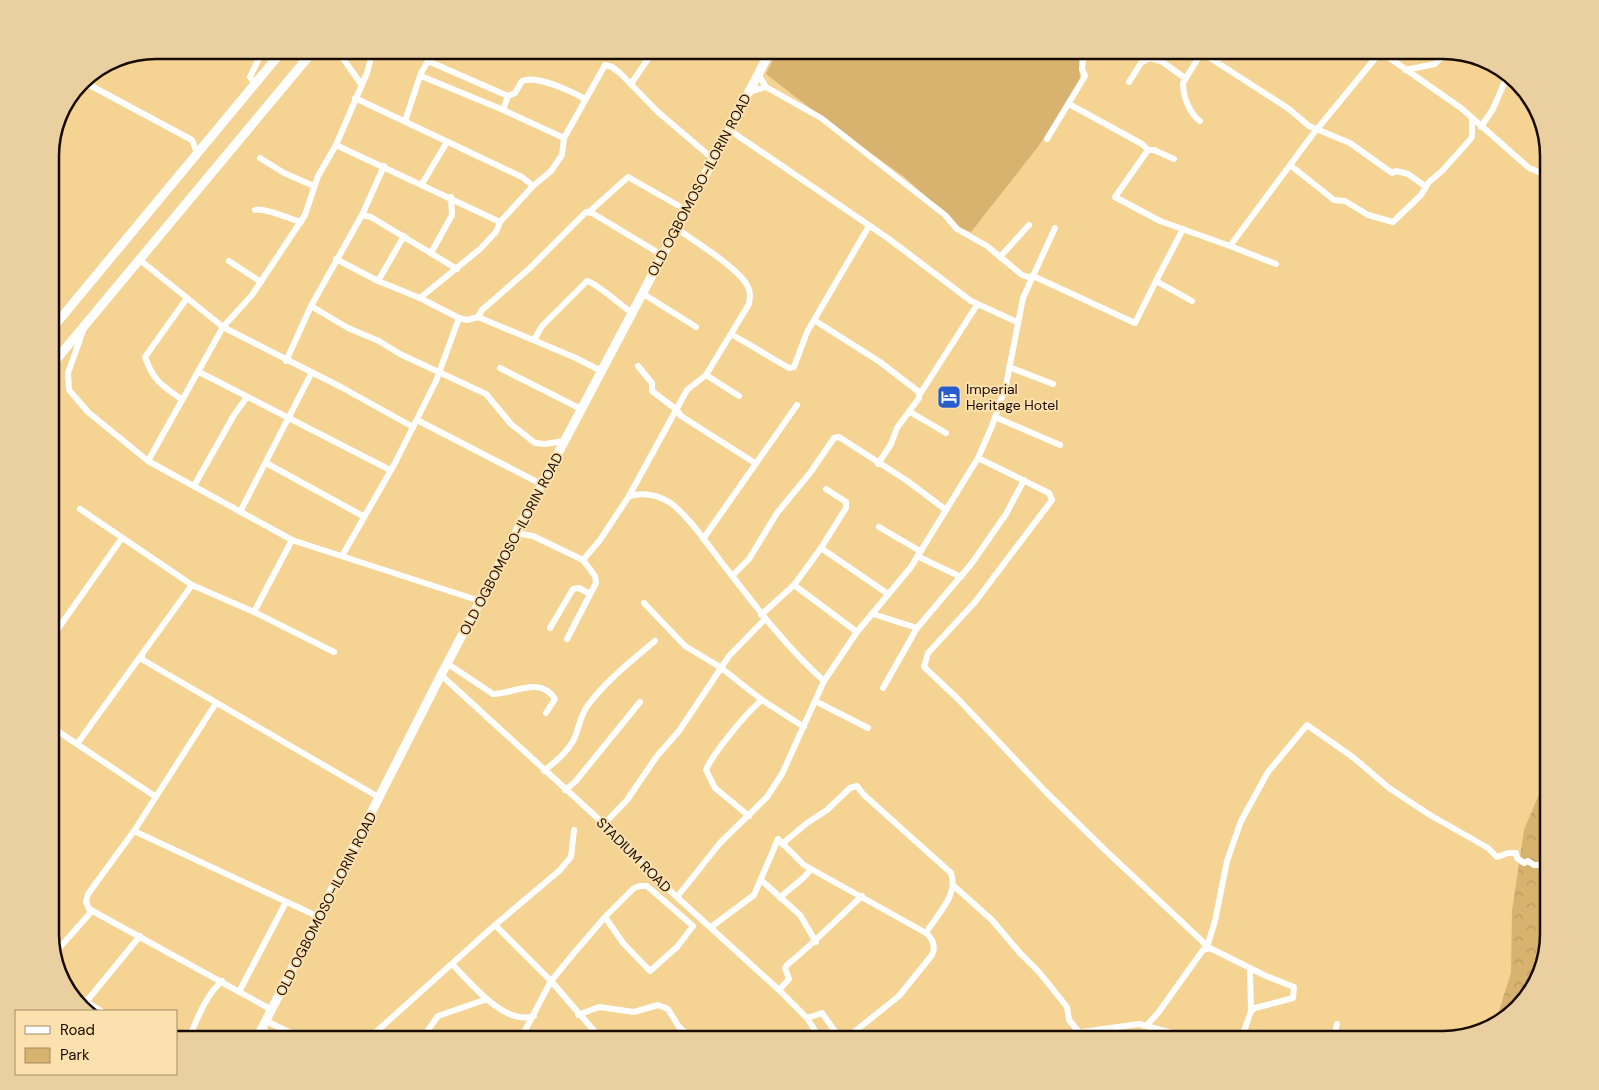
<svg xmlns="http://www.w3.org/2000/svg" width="1599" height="1090" font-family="'DM Sans',sans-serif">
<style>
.green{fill:#d7b36f}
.forest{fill:url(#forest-crowns)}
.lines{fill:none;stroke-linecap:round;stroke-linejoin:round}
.minor{stroke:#fff;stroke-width:6}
.highway{stroke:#fff;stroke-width:9}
.labels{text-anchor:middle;stroke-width:4;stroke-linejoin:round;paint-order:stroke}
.street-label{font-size:14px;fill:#180c00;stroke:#fce1af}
.poi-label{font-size:14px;fill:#180c00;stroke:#fce1af;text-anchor:start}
.rim{fill:none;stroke:#180c00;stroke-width:2.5}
</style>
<defs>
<pattern id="forest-crowns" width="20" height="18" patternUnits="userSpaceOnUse" patternTransform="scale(1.25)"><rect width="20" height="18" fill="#d7b36f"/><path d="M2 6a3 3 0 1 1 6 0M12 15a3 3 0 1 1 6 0" fill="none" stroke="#b8995e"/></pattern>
</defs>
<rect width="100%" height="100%" fill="#f4d393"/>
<polygon class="green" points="778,50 1081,50 1079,60 1080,81 1064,108 1037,148 971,232 961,228 903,176 845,135 766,74"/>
<polygon class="forest" points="1549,770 1549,934 1531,993 1494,1026 1511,973 1512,911 1524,830"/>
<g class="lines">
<g class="minor">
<polyline points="337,50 361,84"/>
<polyline points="1378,50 1461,108 1529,168 1549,176"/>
<polyline points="1201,52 1289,109 1309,126 1350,143 1392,173 1396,171 1408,174 1425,186"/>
<path d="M428,61L508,96L515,93L522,81C537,75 570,91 585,99"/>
<polyline points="1405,70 1435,64 1447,51"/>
<polyline points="758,74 766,87 821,118 945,215 957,229 987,246 1022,275 1028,277 1033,276 1135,323 1156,281 1192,301"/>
<polyline points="421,76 501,109 564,138"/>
<polyline points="82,81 192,140 197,153"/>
<polyline points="1129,82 1141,63 1150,58 1161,61 1185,78"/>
<polyline points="255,84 250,77 263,50"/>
<polyline points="631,84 654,50"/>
<polyline points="748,92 766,87"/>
<polyline points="355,98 522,177 533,186"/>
<polyline points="1069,104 1142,144 1148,150"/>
<polyline points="503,110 508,96"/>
<polyline points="405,121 421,73 428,61 426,54 417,50"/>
<path d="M1200,121C1189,113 1183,96 1183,83L1203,50"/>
<polyline points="1481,127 1493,109 1508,74"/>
<polyline points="728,129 889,239 971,301 1017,322"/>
<polyline points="1047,139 1085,76 1082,69 1084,50"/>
<polyline points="336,145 500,222"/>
<polyline points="260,158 284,173 314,186"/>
<polyline points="1174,159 1154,150 1148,150 1115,197 1160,221 1230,246 1313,134 1382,50"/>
<polyline points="1290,165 1334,200 1345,201 1368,215 1393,222 1421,195 1429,182 1442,171 1468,142 1472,137 1472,119"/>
<polyline points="422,184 447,142"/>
<path d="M255,210C263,207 290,219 301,222"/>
<polyline points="589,212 628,177 686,210"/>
<polyline points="362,215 384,166"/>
<polyline points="1230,246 1276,264"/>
<polyline points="431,253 452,215 451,197"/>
<polyline points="1000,257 1029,225"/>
<polyline points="336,259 378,281 420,298 459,318 467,320 478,317 576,358 601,371"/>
<polyline points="140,260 223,327 341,387 413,427"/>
<polyline points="229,261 261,282"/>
<polyline points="378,281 404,236"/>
<polyline points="1156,281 1183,229"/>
<polyline points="642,293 696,327"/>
<polyline points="420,298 480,249 496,232 500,222 533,186 551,171 562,155 564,138 605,65 612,67 620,73 658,112 712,158"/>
<polyline points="311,306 348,328 379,341 400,354 486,394 511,424 535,443 545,444 564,441"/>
<polyline points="478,317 482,310 531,267 586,212 592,213 662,255"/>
<polyline points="814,320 880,362 919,392 919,398 897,428 891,444 878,464"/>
<polyline points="84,328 68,373 69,390 88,412 148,461 292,540 480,601"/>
<polyline points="731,334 789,368 794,367 807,332 869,226"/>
<path d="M534,340L542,326L587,281C595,282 622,306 632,313"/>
<polyline points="286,361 311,306 362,215 371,217 457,269"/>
<polyline points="638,366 652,383 652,391 677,410 681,416 755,463"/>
<polyline points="1009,367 1053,384"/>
<polyline points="500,368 581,409"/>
<polyline points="199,372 390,470"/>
<polyline points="706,375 739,396"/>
<polyline points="920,394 977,305"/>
<path d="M181,399C161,385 153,380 145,357L187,298"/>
<polyline points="910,412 946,433"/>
<polyline points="995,417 1060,445"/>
<polyline points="417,420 541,484"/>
<polyline points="978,458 1049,493 1052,500 975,602 928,653 924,667 958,699 1046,792 1105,850 1201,940 1207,947 1215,921 1227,861 1241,821 1268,772 1307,725 1354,758 1389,788 1430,815 1488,848 1497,857 1508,853 1516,853 1517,858 1524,863 1528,861 1534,865 1540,865"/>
<polyline points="148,461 223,327 252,295 305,215 318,176 336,145 367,73 373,50"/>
<polyline points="266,463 363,516"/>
<polyline points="194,486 234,415 247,397"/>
<path d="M629,496C644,492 656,494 669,502C686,513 709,546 722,563C754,604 785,646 824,681"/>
<polyline points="80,509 192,585 254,612 334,652"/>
<polyline points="240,512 311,374"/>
<polyline points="879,527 920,551"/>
<polyline points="516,533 533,536 583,560 595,576 596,583 567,639"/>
<polyline points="703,539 797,405"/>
<polyline points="821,548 888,594"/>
<polyline points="342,556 395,463 436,381 459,318"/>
<polyline points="917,556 961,577"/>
<path d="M583,560L600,540L629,496L687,390L706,375L749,304C750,297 751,291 747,285C737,267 694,241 676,228"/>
<polyline points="732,576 749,559 777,513 810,473 834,438 839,437 906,480 946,510"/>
<polyline points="794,585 857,632"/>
<polyline points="644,603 685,646 720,667 762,700 804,727"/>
<polyline points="254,612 292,540"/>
<polyline points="873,614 917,628"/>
<polyline points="761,615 794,585 821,548 846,508 846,502 826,489"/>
<polyline points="550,628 573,589 579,588 590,594"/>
<polyline points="50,640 122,538"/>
<polyline points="142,656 143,660 380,798"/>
<path d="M448,664L493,694C513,694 540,675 555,699L546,713"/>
<polyline points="441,675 604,824 667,888 779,990 807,1018 821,1040"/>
<polyline points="883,688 917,628 972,563 1006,514 1024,480"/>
<polyline points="817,702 868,728"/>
<polyline points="216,703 134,831 88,894 86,902 89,909 272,1010"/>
<polyline points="50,726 156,797"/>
<polyline points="77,744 192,585"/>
<path d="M544,771C555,762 569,751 575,737C579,726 581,714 588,705C607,680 631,661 655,641"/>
<polyline points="565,790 575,782 640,702"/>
<path d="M749,816L715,788L706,770C713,753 747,712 762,700"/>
<polyline points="604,824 627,800 657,756 679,731 729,656 765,619"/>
<polyline points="134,831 319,917"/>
<path d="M778,839L804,865L926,933C933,939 936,946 932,955L899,996L844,1040"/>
<path d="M782,844L807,823L827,810L850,788L857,786L863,794L951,873C959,895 937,914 926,933"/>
<polyline points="761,880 800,915 816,942"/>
<polyline points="955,887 992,920 1020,953 1039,972 1067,1007 1069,1020 1078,1031"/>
<polyline points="677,897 720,843 767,797 782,774 824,681 857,632 911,567 978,458 992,426 1006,385 1023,298 1055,228"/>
<path d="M780,898C791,886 802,882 811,869"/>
<polyline points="495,925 551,981 602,1040"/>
<polyline points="711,927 754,895 778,839"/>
<polyline points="54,954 92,911"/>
<path d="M452,964C471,983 504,1026 534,1016"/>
<polyline points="1250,968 1251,1011"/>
<polyline points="64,987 101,1011"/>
<path d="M779,990L789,979L785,968L788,964C814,943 837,919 862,896"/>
<polyline points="239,992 286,902"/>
<polyline points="86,1002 140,936"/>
<polyline points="578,1015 599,1007 634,1012 658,1005 668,1009 679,1027 694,1040"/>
<polyline points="807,1018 822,1013 841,1040"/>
<polyline points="266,1021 306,1040"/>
<polyline points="1147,1025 1158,1013 1203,950 1210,948 1266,976 1294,987 1293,998 1255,1008 1251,1011 1241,1040"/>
<polyline points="262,1030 285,1040"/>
<polyline points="374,1033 381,1040"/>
<path d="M188,1040C197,1020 205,996 222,981"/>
<polyline points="367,1040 495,925 559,871 571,857 574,830"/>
<polyline points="421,1040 438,1016 487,999"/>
<polyline points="520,1040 551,981 574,953 605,917 634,888 640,886 647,886 693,926 677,947 650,971 623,943 605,917"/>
<polyline points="1025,1040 1139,1024 1198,1040"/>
<polyline points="1333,1040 1337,1024"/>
</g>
<g class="highway">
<polyline points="50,331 283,50"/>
<polyline points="50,367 314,50"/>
<polyline points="256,1040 441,675 771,50"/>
</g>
</g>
<defs>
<g id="hotel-square" transform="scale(1.25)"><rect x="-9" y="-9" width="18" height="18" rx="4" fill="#285cca" stroke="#fce1af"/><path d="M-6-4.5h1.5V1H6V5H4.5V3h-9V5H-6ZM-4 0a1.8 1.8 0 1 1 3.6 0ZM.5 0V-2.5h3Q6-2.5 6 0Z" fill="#fff"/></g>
</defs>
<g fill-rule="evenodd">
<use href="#hotel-square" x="949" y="397"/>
</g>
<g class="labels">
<g class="street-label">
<text transform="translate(699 185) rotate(-62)" y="5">OLD OGBOMOSO-ILORIN ROAD</text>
<text transform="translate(511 544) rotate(-62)" y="5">OLD OGBOMOSO-ILORIN ROAD</text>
<text transform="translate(634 855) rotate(45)" y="5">STADIUM ROAD</text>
<text transform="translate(326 904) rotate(-63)" y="5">OLD OGBOMOSO-ILORIN ROAD</text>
</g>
<g class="poi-label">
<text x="966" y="394">Imperial<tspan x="966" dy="16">Heritage Hotel</tspan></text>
</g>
</g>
<path d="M0 0H1599V1090H0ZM156 59H1443A97 97 0 0 1 1540 156V934A97 97 0 0 1 1443 1031H156A97 97 0 0 1 59 934V156A97 97 0 0 1 156 59Z" fill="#ead0a1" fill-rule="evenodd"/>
<path class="rim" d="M156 59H1443A97 97 0 0 1 1540 156V934A97 97 0 0 1 1443 1031H156A97 97 0 0 1 59 934V156A97 97 0 0 1 156 59Z"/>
<rect x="15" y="1010" width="162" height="65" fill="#fce1af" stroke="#a18c69"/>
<rect x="25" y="1026" width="25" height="8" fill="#ffffff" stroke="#a18c69"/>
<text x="60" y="1035" font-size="15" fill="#180c00">Road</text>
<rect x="25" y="1048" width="25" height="15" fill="#d7b36f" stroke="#a18c69"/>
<text x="60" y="1060" font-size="15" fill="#180c00">Park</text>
</svg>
